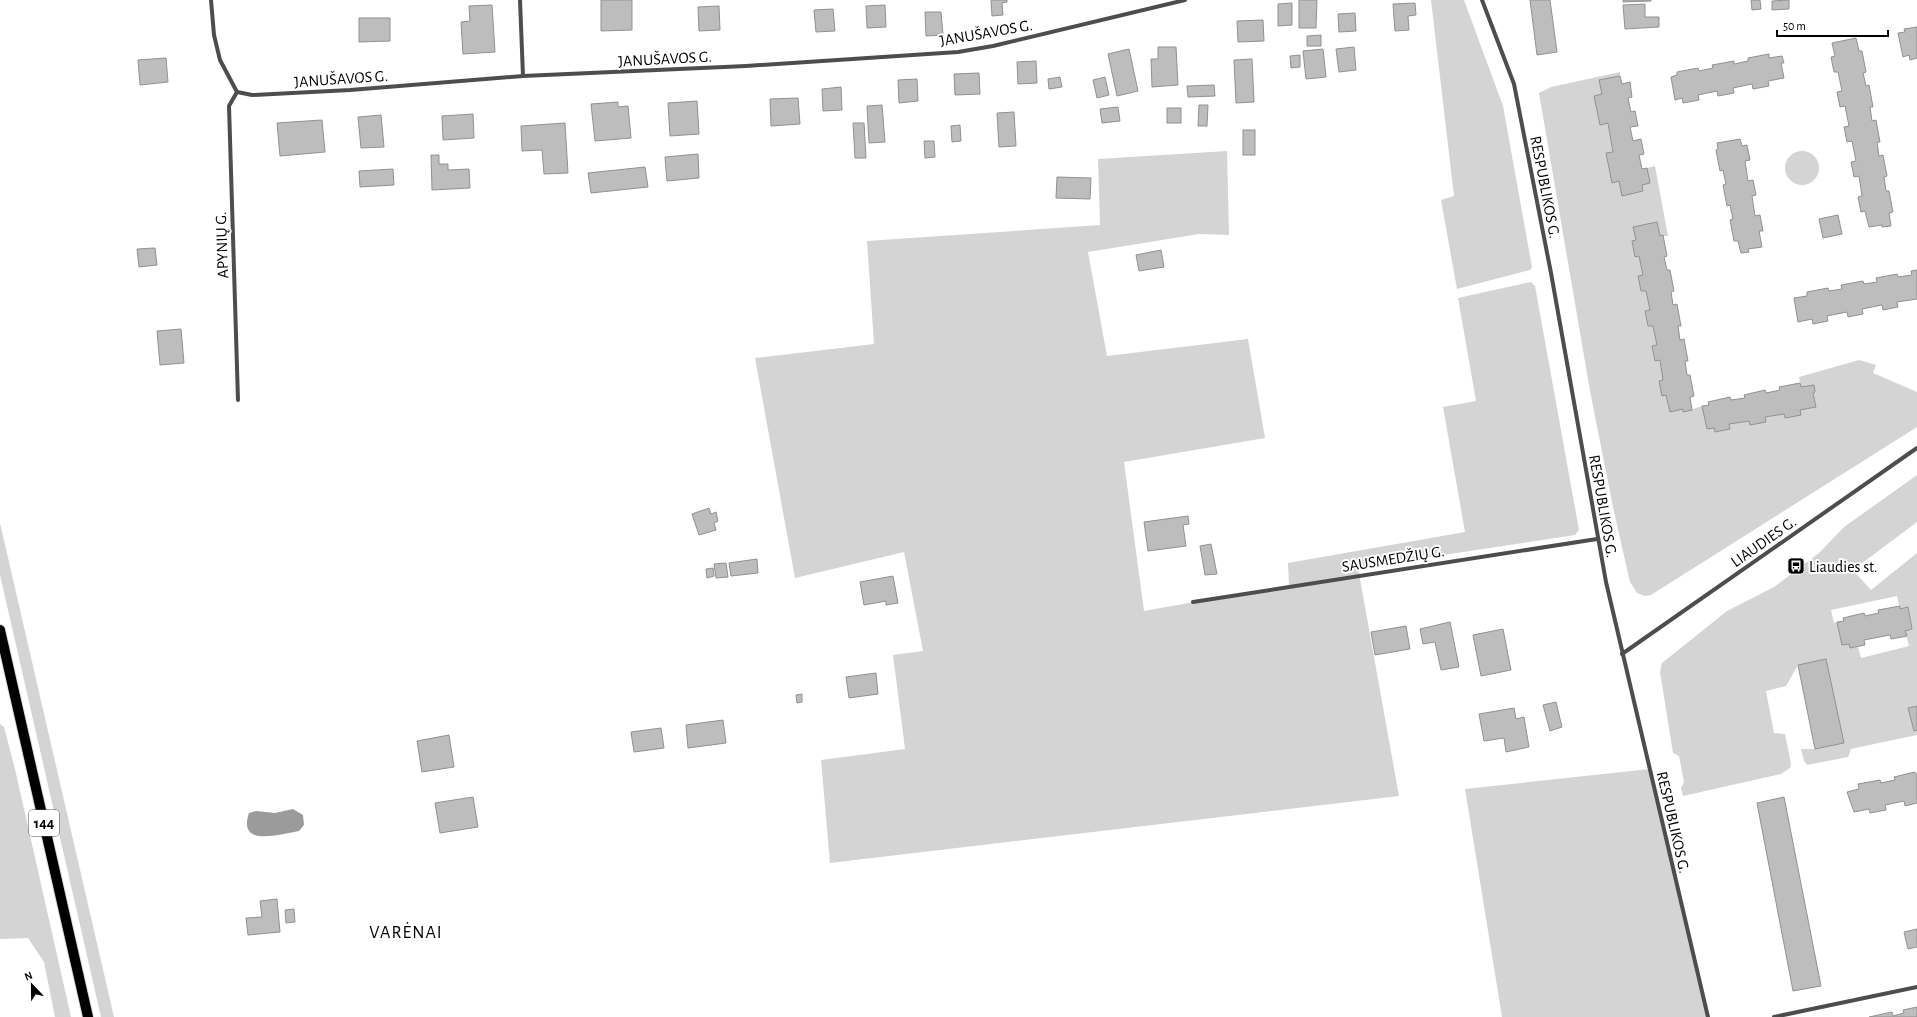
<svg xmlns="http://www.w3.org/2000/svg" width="1917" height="1017" font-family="'Alegreya Sans',sans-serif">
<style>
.green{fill:#d4d4d4;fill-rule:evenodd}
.water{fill:#9b9b9b}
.building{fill:#bdbdbd;stroke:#919191}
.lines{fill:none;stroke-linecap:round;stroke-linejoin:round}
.primary-casing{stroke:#dbdbdb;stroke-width:12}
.minor{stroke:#4d4d4d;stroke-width:4}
.primary{stroke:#000;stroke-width:10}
.labels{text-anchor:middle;stroke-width:4;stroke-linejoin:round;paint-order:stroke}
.shield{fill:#fff;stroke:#4c4c4c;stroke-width:1}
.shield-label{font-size:15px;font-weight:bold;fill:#000}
.street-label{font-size:16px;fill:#000;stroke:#fff}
.poi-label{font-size:16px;fill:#000;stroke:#fff;text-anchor:start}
.quarter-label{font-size:18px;letter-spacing:1px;fill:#000;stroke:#fff}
</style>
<rect width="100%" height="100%" fill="#fff"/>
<g class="green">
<polygon points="1431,0 1464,0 1503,106 1532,267 1530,270 1457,289 1441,200 1454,196"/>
<polygon points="1620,72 1620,76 1599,80 1602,94 1595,96 1601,125 1608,123 1613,152 1606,154 1612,182 1619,181 1622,195 1643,191 1642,185 1647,168 1655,166 1668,236 1660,236 1657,222 1634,227 1636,240 1632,242 1635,256 1639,256 1643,275 1638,276 1641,291 1646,291 1650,310 1645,311 1648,326 1653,326 1657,345 1652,346 1655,361 1660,360 1663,380 1659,381 1662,396 1666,395 1670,411 1683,409 1684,412 1702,406 1707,429 1714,428 1715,432 1730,429 1729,424 1749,421 1750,425 1765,422 1765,417 1784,414 1785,418 1800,415 1800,410 1816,407 1813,393 1815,392 1814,385 1801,387 1799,377 1859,360 1876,365 1873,373 1917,392 1917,427 1651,595 1645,596 1637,593 1630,582 1614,512 1590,391 1539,93 1551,87"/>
<polygon points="1227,151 1229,235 1199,234 1088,252 1107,356 1248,339 1265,438 1124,462 1144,611 1289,585 1288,563 1465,532 1443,407 1476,401 1458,298 1531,282 1535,286 1579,530 1575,535 1358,568 1399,796 830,863 821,760 905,749 893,655 923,651 904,552 795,578 755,358 874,344 867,241 1100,225 1098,159"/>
<circle cx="1802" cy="168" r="17"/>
<path d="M1917,475V522L1853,570L1871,590L1917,553V735L1860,747L1851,749L1848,757L1807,765L1804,761L1801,749H1815L1844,743L1826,660L1798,665L1786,686L1766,691L1774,733L1785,734L1791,764L1790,768L1781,774L1683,796L1681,788L1684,782L1679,756L1673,753L1660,672L1662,663L1727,611L1774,587L1819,553L1844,527ZM1897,596L1900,609L1908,607L1912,629L1905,631L1909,646L1861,658L1858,647L1850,648L1849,644L1842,645L1837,622L1834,623L1831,610Z"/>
<polygon points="0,523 114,1017 101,1017 0,575"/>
<polygon points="0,724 4,727 15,769 71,1017 55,1017 44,962 28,938 0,939"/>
<polygon points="1650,769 1708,1017 1502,1017 1465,789"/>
</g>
<path class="water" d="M293,809L303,815L304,825L299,831C280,834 237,848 249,813L256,811L275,813Z"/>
<g class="building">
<polygon points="601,0 632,0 632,30 601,31"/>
<polygon points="991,0 1007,0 1007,2 1002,3 1003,15 992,16"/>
<polygon points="1299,0 1317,0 1316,28 1299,28"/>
<polygon points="1530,0 1550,0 1557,52 1537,55"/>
<polygon points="1623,0 1651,0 1651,1 1623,2"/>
<polygon points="1751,0 1760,0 1761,9 1752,10"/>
<polygon points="1789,0 1789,9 1772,10 1772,1"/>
<polygon points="1292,3 1292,25 1278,26 1278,4"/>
<polygon points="1415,3 1416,15 1408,16 1409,30 1395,31 1393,4"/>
<polygon points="1645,4 1645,17 1659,17 1659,27 1625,29 1623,5"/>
<polygon points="492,5 495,52 463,54 461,22 470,21 469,6"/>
<polygon points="885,5 886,27 867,28 866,6"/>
<polygon points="719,6 720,30 699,31 698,7"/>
<polygon points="833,9 835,31 816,32 814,10"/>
<polygon points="925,12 941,12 943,35 926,36"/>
<polygon points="1355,13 1356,31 1339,32 1338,14"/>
<polygon points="359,18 390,18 390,41 359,42"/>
<polygon points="1263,20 1264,41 1238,42 1237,21"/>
<polygon points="1917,27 1917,58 1910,60 1909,55 1903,57 1898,33 1905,32 1904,29"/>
<polygon points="1321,35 1321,46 1307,46 1307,36"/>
<polygon points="1856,38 1859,51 1862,51 1866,72 1863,73 1866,86 1869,85 1873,107 1870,107 1872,121 1876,120 1880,142 1877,142 1879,156 1883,155 1887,176 1884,177 1886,191 1889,191 1893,212 1889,213 1891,226 1882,227 1882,225 1869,227 1865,211 1861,212 1858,197 1862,196 1859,176 1854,177 1851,162 1856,161 1852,141 1847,142 1844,127 1849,126 1845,106 1840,107 1837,92 1842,91 1838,72 1834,72 1831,57 1835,56 1832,43"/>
<polygon points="1158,47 1176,47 1178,85 1152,87 1151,59 1158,59"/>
<polygon points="1354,47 1356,70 1339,72 1336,49"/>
<polygon points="1129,49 1138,91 1117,96 1108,54"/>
<polygon points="1323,49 1326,77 1306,79 1303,51"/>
<polygon points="1769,54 1769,58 1782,56 1784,63 1781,63 1784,78 1768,81 1769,86 1753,89 1752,84 1733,88 1734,93 1718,96 1717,91 1698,95 1699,100 1683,103 1682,98 1675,100 1671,77 1677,75 1677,72 1698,68 1699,71 1713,68 1712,65 1734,61 1734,64 1748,61 1748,58"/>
<polygon points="1300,55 1300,67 1291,68 1290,56"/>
<polygon points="166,58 168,82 140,85 138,60"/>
<polygon points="1252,59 1254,102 1236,103 1234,60"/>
<polygon points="1036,61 1037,83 1018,84 1017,62"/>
<polygon points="979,73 980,94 955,95 954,74"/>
<polygon points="1620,76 1622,84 1630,82 1632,97 1628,98 1631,112 1635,111 1638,126 1630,127 1633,141 1641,139 1644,154 1639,155 1642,169 1647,168 1650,183 1642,185 1643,191 1622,196 1619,181 1612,183 1606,153 1613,152 1608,123 1600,125 1594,96 1602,94 1599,80"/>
<polygon points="1060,77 1062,87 1049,89 1048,79"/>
<polygon points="1105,77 1109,95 1097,98 1093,80"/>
<polygon points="917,79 918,101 899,103 898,80"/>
<polygon points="1214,85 1215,96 1188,97 1187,86"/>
<polygon points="841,87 842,110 823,111 822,89"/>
<polygon points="798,98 800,124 771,126 770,99"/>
<polygon points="697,101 699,134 670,136 668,103"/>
<polygon points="618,102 618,107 628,106 631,138 595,141 591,104"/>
<polygon points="882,105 885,142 869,143 867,106"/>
<polygon points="1199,105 1208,105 1207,126 1198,126"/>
<polygon points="1118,107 1120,121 1102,123 1100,109"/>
<rect x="1167" y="108" width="14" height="15"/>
<polygon points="1014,112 1016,146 999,147 997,113"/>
<polygon points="473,114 474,138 443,140 442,116"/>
<polygon points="381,115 384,147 361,148 358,117"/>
<polygon points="322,120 325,152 280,156 277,123"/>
<polygon points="565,123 568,173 544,174 542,150 522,151 521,126"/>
<polygon points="853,123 864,123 866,158 855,158"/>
<polygon points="960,125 961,141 952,142 951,126"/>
<rect x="1243" y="130" width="12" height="25"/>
<polygon points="1740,139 1742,146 1747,145 1750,160 1745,161 1748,181 1753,180 1756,195 1752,196 1755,216 1760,215 1763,231 1759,231 1762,247 1748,249 1749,252 1741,253 1738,241 1734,241 1730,220 1733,219 1730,205 1727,206 1723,185 1726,184 1723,170 1720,171 1716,150 1718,149 1717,143"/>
<polygon points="924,141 934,141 935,157 925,158"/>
<polygon points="698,154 699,178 667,181 665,157"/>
<polygon points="431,155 439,155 439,164 448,164 448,170 469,169 470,188 432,190"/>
<polygon points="645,167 648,187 591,193 588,173"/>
<polygon points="393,169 394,185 360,187 359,171"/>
<polygon points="1057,177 1091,178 1090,199 1056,198"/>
<polygon points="1838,215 1842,234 1823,238 1819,219"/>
<polygon points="1657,222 1660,236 1663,235 1667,256 1664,257 1667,270 1670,270 1674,291 1671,292 1673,305 1677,304 1681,326 1678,326 1680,340 1684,339 1688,361 1685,361 1687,375 1690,375 1694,396 1690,397 1692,410 1683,412 1683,409 1670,412 1666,395 1662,396 1659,381 1663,380 1660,360 1655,361 1652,346 1657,345 1653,326 1648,326 1645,311 1650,310 1646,291 1641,291 1638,276 1643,275 1639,256 1635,257 1632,241 1636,240 1633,227"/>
<polygon points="155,248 157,265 139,267 137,249"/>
<polygon points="1161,250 1164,267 1139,271 1136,255"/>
<polygon points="1917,270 1917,299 1897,302 1898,307 1883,310 1882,305 1862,309 1863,314 1848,317 1847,312 1827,316 1828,321 1813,324 1812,319 1798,322 1794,298 1807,296 1807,292 1828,288 1829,291 1842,289 1841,285 1863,281 1864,284 1877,282 1876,278 1897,274 1898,277 1912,275 1911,271"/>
<polygon points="181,329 184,363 160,365 157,331"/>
<polygon points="1800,383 1801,387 1814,385 1815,392 1813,393 1816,407 1800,410 1801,415 1785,418 1784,414 1765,417 1766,422 1750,425 1749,421 1729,424 1730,429 1715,432 1714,428 1707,429 1702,406 1709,405 1708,402 1730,397 1731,400 1745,398 1744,395 1765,390 1766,393 1780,390 1779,387"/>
<polygon points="709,508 711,514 716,512 718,521 714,523 716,530 699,535 692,514"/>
<polygon points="1188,516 1189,524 1183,525 1186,546 1148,551 1144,522"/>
<polygon points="1211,544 1217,574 1205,575 1200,546"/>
<polygon points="757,559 758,573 731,576 729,563"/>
<polygon points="726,563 728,577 716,578 714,564"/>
<polygon points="713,568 714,576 707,578 706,569"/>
<polygon points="893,576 898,603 886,605 886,601 864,605 860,582"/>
<polygon points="1900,606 1900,609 1908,607 1912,629 1905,631 1907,636 1891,639 1890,635 1864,640 1865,645 1850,648 1849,644 1842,645 1837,622 1844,621 1843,618 1864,613 1865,616 1879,613 1878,610"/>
<polygon points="1450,622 1459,667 1441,670 1435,642 1423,644 1420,629"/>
<polygon points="1406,626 1410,649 1375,655 1371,632"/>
<polygon points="1503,629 1511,670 1481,676 1473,635"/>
<polygon points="1826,659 1844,743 1815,749 1798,665"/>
<polygon points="876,673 878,694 849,698 846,677"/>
<polygon points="802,694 802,702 797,703 796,695"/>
<polygon points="1556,702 1562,727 1550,731 1543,705"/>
<polygon points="1917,706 1917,730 1914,731 1908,708"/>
<polygon points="1514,708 1516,719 1524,717 1529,747 1506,752 1504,738 1484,741 1479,714"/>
<polygon points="723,720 726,743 688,748 686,725"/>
<polygon points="661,728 664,748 634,752 631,732"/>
<polygon points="449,735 454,767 422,772 417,741"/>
<polygon points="1915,772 1917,775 1917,803 1905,806 1904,801 1885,805 1886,810 1870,813 1869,809 1854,812 1847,792 1859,789 1858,784 1880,780 1881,783 1895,780 1894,777"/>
<polygon points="473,797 478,827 440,833 435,803"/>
<polygon points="1784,797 1821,986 1793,991 1757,803"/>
<polygon points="277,899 280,932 248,935 246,918 262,917 260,901"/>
<polygon points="294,909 295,922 286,923 285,910"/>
<polygon points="1917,929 1917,947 1908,949 1904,932"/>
<polygon points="1917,1007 1917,1017 1869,1017 1892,1012 1893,1016 1904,1013 1903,1010"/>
</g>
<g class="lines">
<g class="primary-casing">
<polyline id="primary" points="0,630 88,1017"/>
</g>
<g class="minor">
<polyline points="211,0 214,35 220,60 237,92 252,95 350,90 523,76 746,66 958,52 993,46 1185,0"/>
<polyline points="520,0 523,76"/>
<polyline points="1482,0 1514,84 1551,273 1606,582 1708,1017"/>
<polyline points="237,92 229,106 238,400"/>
<polyline points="1193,602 1597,539"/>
<polyline points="1622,654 1917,448"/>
<polyline points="1774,1017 1917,987"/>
</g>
<use href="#primary" class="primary"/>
</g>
<defs>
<g id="bus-square" transform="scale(0.9)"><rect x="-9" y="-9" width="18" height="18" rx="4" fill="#000" stroke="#fff"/><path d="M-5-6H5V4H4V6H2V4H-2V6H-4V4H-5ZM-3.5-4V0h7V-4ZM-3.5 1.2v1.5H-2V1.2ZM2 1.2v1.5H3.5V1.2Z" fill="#fff"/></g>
</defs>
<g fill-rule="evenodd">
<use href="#bus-square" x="1796" y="566"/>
</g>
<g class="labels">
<rect class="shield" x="29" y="810" width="30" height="26" rx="3"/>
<g class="shield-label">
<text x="44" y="828">144</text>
</g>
<g class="street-label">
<text transform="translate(986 32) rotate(-10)" y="6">JANUŠAVOS G.</text>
<text transform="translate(665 58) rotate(-3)" y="6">JANUŠAVOS G.</text>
<text transform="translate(341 78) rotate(-4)" y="6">JANUŠAVOS G.</text>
<text transform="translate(1546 187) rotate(79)" y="6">RESPUBLIKOS G.</text>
<text transform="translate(221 245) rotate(-92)" y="6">APYNIŲ G.</text>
<text transform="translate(1604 506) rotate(80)" y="6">RESPUBLIKOS G.</text>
<text transform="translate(1763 541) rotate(-35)" y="6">LIAUDIES G.</text>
<text transform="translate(1393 558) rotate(-9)" y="6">SAUSMEDŽIŲ G.</text>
<text transform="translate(1674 822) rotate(77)" y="6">RESPUBLIKOS G.</text>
</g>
<g class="poi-label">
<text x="1809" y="572">Liaudies st.</text>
</g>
<g class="quarter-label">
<text x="406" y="938">VARĖNAI</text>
</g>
</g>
<g transform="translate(32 985) rotate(338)" stroke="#ffffff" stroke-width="3" paint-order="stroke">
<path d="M0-3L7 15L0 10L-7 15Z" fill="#000000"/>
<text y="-6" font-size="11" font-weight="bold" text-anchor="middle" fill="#000000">N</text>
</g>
<path d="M1777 30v6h111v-6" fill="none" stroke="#000000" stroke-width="2"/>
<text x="1783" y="30" font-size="12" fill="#000000" stroke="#ffffff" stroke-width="3" paint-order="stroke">50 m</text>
</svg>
